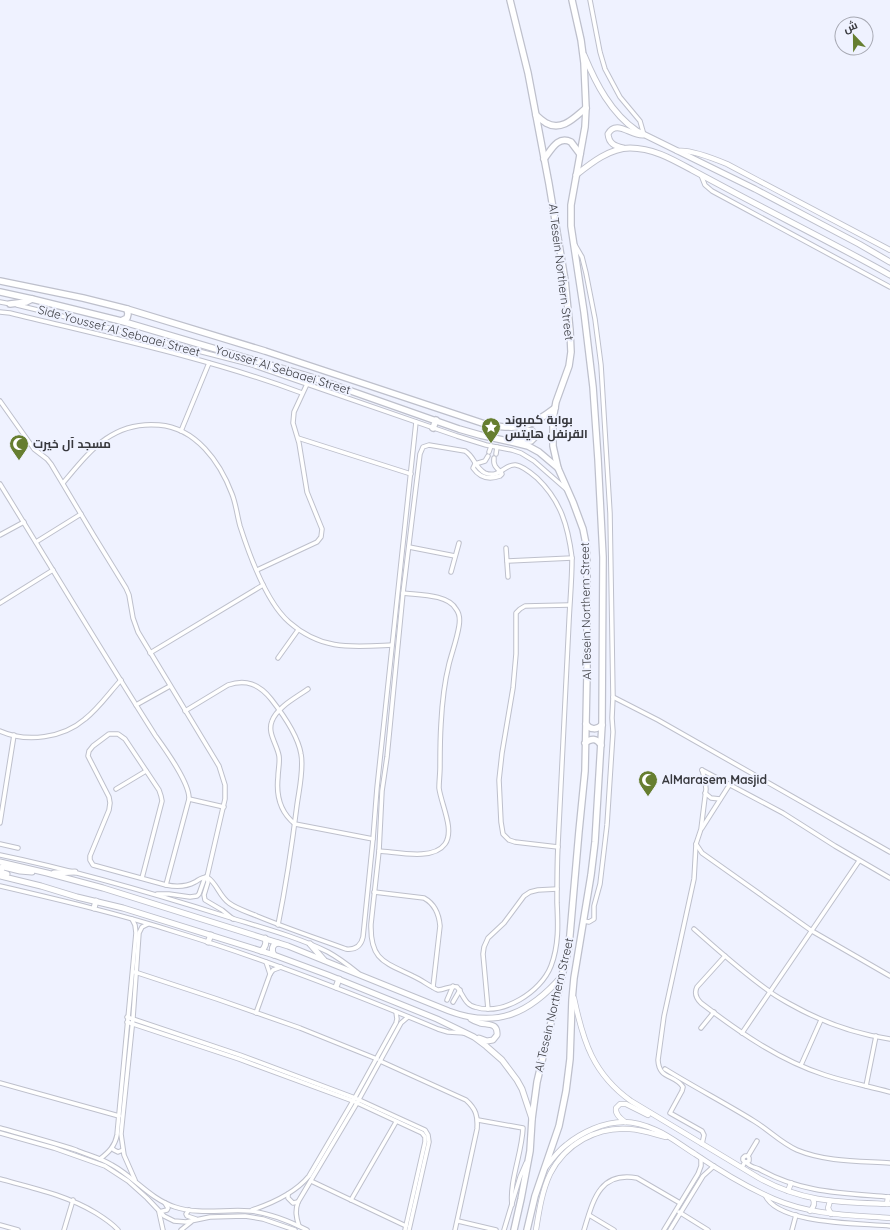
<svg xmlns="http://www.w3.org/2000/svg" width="890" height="1230" font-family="Quicksand,Cairo,sans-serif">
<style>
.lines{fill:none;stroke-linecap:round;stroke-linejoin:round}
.minor-casing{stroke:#bec0cc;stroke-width:5.5}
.tertiary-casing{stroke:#bec0cc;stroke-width:6}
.secondary-casing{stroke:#bec0cc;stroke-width:7}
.primary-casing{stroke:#bec0cc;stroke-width:8}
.minor{stroke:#fff;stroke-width:3.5}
.tertiary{stroke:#fff;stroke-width:4.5}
.secondary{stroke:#fff;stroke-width:5}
.primary{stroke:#fff;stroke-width:5.5}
.labels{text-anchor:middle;stroke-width:4;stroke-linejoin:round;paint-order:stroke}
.street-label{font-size:12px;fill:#38393e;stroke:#eff2ff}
.poi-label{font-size:12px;font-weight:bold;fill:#38393e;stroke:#eff2ff;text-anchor:start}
</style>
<rect width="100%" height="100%" fill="#eff2ff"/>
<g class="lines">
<g class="minor-casing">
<g id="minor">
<polyline points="590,0 600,52 605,69 620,97 640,121 644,135"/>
<polyline points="701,175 705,185 712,191 890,287"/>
<polyline points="575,245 582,257 586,273 595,319 601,365 610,513 613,697 612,718 613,732 607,825 600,884 594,906 594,919 589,922 584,921"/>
<polyline points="0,302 11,304"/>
<polyline points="17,305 54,314 249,364 457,436 486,445 512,450 521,453 534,461 566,489"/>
<path d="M0,312L10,313C108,337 208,358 302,393"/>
<polyline points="0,401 34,449 47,459 51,464 94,536 126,588 129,595 133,618 138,632 219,766 225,785 225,799 207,877 208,882 204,895 205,900 222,910 233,919"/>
<polyline points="181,431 209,363"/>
<polyline points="298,438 411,474"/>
<path d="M429,445L465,451C474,456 475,468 485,473C500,479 505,463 516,465C523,466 531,473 537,478C561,501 568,526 572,558C572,579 570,600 569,621C565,696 561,771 558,845C557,864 557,884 557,903C558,924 559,945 551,966C541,992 503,1016 475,1007C465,1005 463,994 457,987C450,985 445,990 438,990C429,986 422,980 413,976C384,962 370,960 371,924L379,851L382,791L387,757L403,593L420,454L423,447Z"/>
<polyline points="489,452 491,446"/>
<polyline points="496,454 497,447"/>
<path d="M494,458C493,465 496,468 501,472"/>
<path d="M475,464L473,468C480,478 489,480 500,476L502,474L501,472"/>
<polyline points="475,464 485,461 488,456"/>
<path d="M63,483C90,451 112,421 159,425C196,428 220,462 232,494C236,504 237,515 240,526C249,554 267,603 289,622C322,651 352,647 392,645"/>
<path d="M0,484C52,568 102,652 155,735C165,749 190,783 189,799L166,885"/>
<polyline points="0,535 24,522"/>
<polyline points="36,542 81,514"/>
<polyline points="409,547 455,556"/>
<polyline points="506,548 508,577"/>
<polyline points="507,561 572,558"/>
<polyline points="257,570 317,542 321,537 322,529 307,492 299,443 293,423 294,412 307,384"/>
<polyline points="451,572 459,543"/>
<polyline points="0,603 53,570"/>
<polyline points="150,653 263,585"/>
<polyline points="278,658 298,630"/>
<path d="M308,689C297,697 277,707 272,721C267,733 277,744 279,756C280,763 278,770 278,777C276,795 280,812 295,824L373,839"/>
<polyline points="613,697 658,720 890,852"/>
<polyline points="136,705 170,686"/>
<path d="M185,711L228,685C246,679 259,684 271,699C282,713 298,736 301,754C304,769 299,790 297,805C292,845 286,885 278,925"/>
<path d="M0,731C27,743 63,738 85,719C99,708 109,693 121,680"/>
<polyline points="702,770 783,813 835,846 890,878"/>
<polyline points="116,789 146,771"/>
<polyline points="705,793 711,798 720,799"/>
<polyline points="189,799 224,807"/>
<polyline points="0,823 14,735"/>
<polyline points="702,828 730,784"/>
<polyline points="0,844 18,848"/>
<polyline points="696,844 702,853 812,931 890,976"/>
<polyline points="558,847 515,842 509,840 503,834 501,822 499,780 502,753 513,688 516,654 516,613 520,609 525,606 569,605"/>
<path d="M379,851C397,852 433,861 445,844C455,830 441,804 439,788C439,781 440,774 440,767C440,753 440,739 441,724C442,704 444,684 449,664C452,652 457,639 459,626C460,620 460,614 456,609C448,594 418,595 403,593"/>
<path d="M0,855C78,871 152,893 228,917C260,927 298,937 328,952C339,958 348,965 358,973"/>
<path d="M142,878L162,801L161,796L159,790L125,739L118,734H109L93,746L89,751L88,756L90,760L109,797L110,803L109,810L90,856V860L93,865L166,885C176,887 186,887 195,882C200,879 202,877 207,877C217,883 219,896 229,903C237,909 248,912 257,916C286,928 316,938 346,949C355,950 361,946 363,937L373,839L377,788L416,422"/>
<path d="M0,886C60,900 120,914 179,933C268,960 352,993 438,1029L448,1032L465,1033"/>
<path d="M374,892L424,898C435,904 439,914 440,926L433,987"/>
<polyline points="157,894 169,894 190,897 197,896 199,894 204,880 206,877"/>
<path d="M694,929C718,950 742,972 769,991C775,996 783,1000 790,1004C820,1021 855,1034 890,1039"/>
<path d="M725,956L697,987C694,993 696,998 701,1003C739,1032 779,1060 825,1075C846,1082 868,1086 890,1092"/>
<polyline points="266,962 270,974"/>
<polyline points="135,972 217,999 300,1028 377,1059"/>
<polyline points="447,1000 453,986"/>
<polyline points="453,1002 460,990"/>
<polyline points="488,1009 483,954 484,947 488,938 504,923 524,896 530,892 538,890 557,889"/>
<polyline points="256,1013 270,974 273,970 281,967"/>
<polyline points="127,1017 240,1055 355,1098 425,1130 428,1135 429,1142 409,1230"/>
<polyline points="127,1022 239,1059 353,1101 422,1133 425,1137 425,1142 405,1230"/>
<polyline points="701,1028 714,1012"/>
<polyline points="742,1033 859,861"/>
<path d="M380,1061L466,1100C476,1109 478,1116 477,1129L455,1230"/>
<polyline points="801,1065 821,1020"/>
<path d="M665,1069C694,1087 725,1103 754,1121C769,1130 781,1143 797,1150C826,1162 859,1161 890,1163"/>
<polyline points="0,1083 119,1116"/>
<polyline points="866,1086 876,1036"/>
<path d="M478,1120L523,1128C522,1153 509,1182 512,1205"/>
<path d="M0,1128C25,1135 51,1142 76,1150C88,1155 101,1158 112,1165C134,1177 150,1199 175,1207C199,1215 225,1209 250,1211C270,1213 289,1221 307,1230"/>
<polyline points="0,1133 54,1148 105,1166 128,1181 147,1198 164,1216 174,1221 186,1222 210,1217 245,1216 263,1219 295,1230"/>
<path d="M702,1144L704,1135L702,1131L670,1113L682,1091L683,1087C675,1074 659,1080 658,1060L664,1016L694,879L696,844L701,829L706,789L705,780L702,770"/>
<polyline points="112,1148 114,1150 118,1152 123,1150"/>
<polyline points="748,1156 757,1141"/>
<path d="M100,1159C109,1152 115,1146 117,1135L136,933L135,925L132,919"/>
<path d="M746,1162C750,1167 754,1167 759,1169C801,1193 843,1193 889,1197"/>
<polyline points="742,1167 745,1162 749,1161 749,1158 748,1156 745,1156 743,1158 743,1160 745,1162"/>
<path d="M0,1179C33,1188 66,1195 96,1213C104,1218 112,1223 118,1230"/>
<polyline points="135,1180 124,1155 121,1134 133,1018 139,933 142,927 148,924"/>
<polyline points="311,1181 406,1226"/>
<polyline points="288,1194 288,1198 293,1203 298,1202"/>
<path d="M765,1195C778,1225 862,1223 890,1226"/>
<polyline points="351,1200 396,1122"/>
<polyline points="189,1210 186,1214 187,1216 196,1219"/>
<path d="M252,1210C273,1203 295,1193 309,1176L353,1101L396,1023L397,1019L396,1012"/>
<polyline points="679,1212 708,1230"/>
<polyline points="589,1215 614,1230"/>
<polyline points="458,1221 496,1230"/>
<polyline points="0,1225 18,1230"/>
<path d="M299,1226C296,1217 295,1211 298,1202L357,1103L401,1023L408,1017"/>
<polyline points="64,1230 73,1200"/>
<polyline points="163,1230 159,1212 167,1210 168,1208 165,1203"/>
<polyline points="181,1230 191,1222"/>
<polyline points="504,1230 520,1177 526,1163"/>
<path d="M584,1230C593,1201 599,1171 637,1178L680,1203"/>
<polyline points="664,1230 698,1174 701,1166 701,1158"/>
<polyline points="670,1230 703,1176 714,1166"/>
<polyline points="792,1230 796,1215"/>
</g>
</g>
<g class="tertiary-casing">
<g id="tertiary">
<path d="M677,151C689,149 715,159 727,164L890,250"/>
<path d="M574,998C583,1041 593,1074 631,1101L759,1178C804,1203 841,1202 890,1204"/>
<path d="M625,1122C620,1118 615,1114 616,1108L620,1104H626L648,1115"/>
<path d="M546,1167C552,1159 558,1151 566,1145C582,1132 604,1122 624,1122C635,1122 647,1126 656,1130C670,1136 682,1146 695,1154C720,1171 746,1187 774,1199C811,1215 850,1215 890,1218"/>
<polyline points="788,1191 791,1183"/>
<polyline points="830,1201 828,1208 831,1214"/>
<polyline points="887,1204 888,1197"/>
<path d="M810,1211C814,1207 815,1203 813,1199"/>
<path d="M536,1230C539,1211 542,1191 550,1174C565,1144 597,1126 630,1129C643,1130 654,1134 666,1137"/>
</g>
</g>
<g class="secondary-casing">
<g id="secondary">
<path d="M584,55C596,84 611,113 637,131L755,189L859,244L890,262"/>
<path d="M623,148C615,146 609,144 608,134C616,119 631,136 643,135"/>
<path d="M576,175C591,163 610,148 630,148C653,148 672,159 692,170C707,178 722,186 737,194C788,221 840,247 890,275"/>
<path d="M0,862L47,873L103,888L253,935L288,946L449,1011C497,1029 530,1013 562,976"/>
<polyline points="54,873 75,872"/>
<polyline points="7,874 1,872 2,867 4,867 20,871 32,872"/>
<polyline points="0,876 41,886 77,897 123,908 274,955 328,975 437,1019 474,1037 486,1046 502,1060 517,1080 522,1089 532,1119"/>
<polyline points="94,908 96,901"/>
<polyline points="208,942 211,935"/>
<polyline points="310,944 324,960"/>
<path d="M261,951C265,948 267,944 265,938"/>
<path d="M274,955C271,950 272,944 278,943"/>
<polyline points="336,987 339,979"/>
<path d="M471,1019C474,1021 477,1022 480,1023C489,1025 498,1023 497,1035L493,1040L487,1041L479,1038"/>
</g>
</g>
<g class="primary-casing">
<g id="primary">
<polyline points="510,0 528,73 549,184 565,280 570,330 571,352 569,366 556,402 553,419 553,446 558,468 573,502 583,529 586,544 587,565 587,674 585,771 579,831 569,946 537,1082 532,1119 530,1151 521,1199 514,1230"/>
<path d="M536,115C539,118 543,121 546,123C562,132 575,117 586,108"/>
<path d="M544,159C551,150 558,135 571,142L580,154"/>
<path d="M0,281L83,298L127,309L265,351L488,425C520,430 529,428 555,408"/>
<polyline points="0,292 32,299 121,321 314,378 459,429 480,435 516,443 528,446 539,452 558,468"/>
<polyline points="10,304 26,302 32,299"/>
<polyline points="121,321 127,318 128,314 127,309"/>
<polyline points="433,428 436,420"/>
<polyline points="517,442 521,441 531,441 535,437 535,434 532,431 523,430 519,427"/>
<path d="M586,724C590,730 597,730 602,725"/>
<path d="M585,743C591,738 597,738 601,745"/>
<polyline points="527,1230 535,1196 559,1126 566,1091 570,1059 572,1000 574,978 591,875 595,842 602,725 603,557 598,459 593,387 584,312 571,226 571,205 585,127 586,108 584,63 581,40 572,0"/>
</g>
</g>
<use href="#minor" class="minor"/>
<use href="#tertiary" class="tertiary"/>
<use href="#secondary" class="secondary"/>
<use href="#primary" class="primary"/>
</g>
<defs>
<g id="sight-pin" transform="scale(1)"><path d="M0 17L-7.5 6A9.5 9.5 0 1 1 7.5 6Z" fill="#667e30" stroke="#eff2ff"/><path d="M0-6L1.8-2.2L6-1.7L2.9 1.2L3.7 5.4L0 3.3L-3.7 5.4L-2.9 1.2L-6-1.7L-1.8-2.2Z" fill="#fff"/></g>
<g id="mosque-pin" transform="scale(1)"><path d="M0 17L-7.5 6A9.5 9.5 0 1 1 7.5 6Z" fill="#667e30" stroke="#eff2ff"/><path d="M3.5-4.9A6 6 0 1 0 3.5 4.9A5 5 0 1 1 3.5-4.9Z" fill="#fff"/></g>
</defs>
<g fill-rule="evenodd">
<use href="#sight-pin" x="491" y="427"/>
<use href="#mosque-pin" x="19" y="444"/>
<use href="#mosque-pin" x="648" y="780"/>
</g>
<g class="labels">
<g class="street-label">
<text transform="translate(561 272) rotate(83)" y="4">Al Tesein Northern Street</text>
<text transform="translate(119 331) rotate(15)" y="4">Side Youssef Al Sebaaei Street</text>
<text transform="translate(283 370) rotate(17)" y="4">Youssef Al Sebaaei Street</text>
<text transform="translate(586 611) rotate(-91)" y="4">Al Tesein Northern Street</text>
<text transform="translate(554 1005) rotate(-77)" y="4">Al Tesein Northern Street</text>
</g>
<g class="poi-label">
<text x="505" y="424">بوابة كمبوند<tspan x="505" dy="14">القرنفل هايتس</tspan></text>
<text x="33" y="448">مسجد آل خيرت</text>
<text x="662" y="784">AlMarasem Masjid</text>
</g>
</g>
<g transform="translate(854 36) rotate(338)"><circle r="19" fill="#eff2ff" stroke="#a6a8b2"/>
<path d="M0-3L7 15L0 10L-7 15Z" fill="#667e30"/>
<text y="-6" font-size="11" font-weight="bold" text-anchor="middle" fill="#38393e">ش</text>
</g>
</svg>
